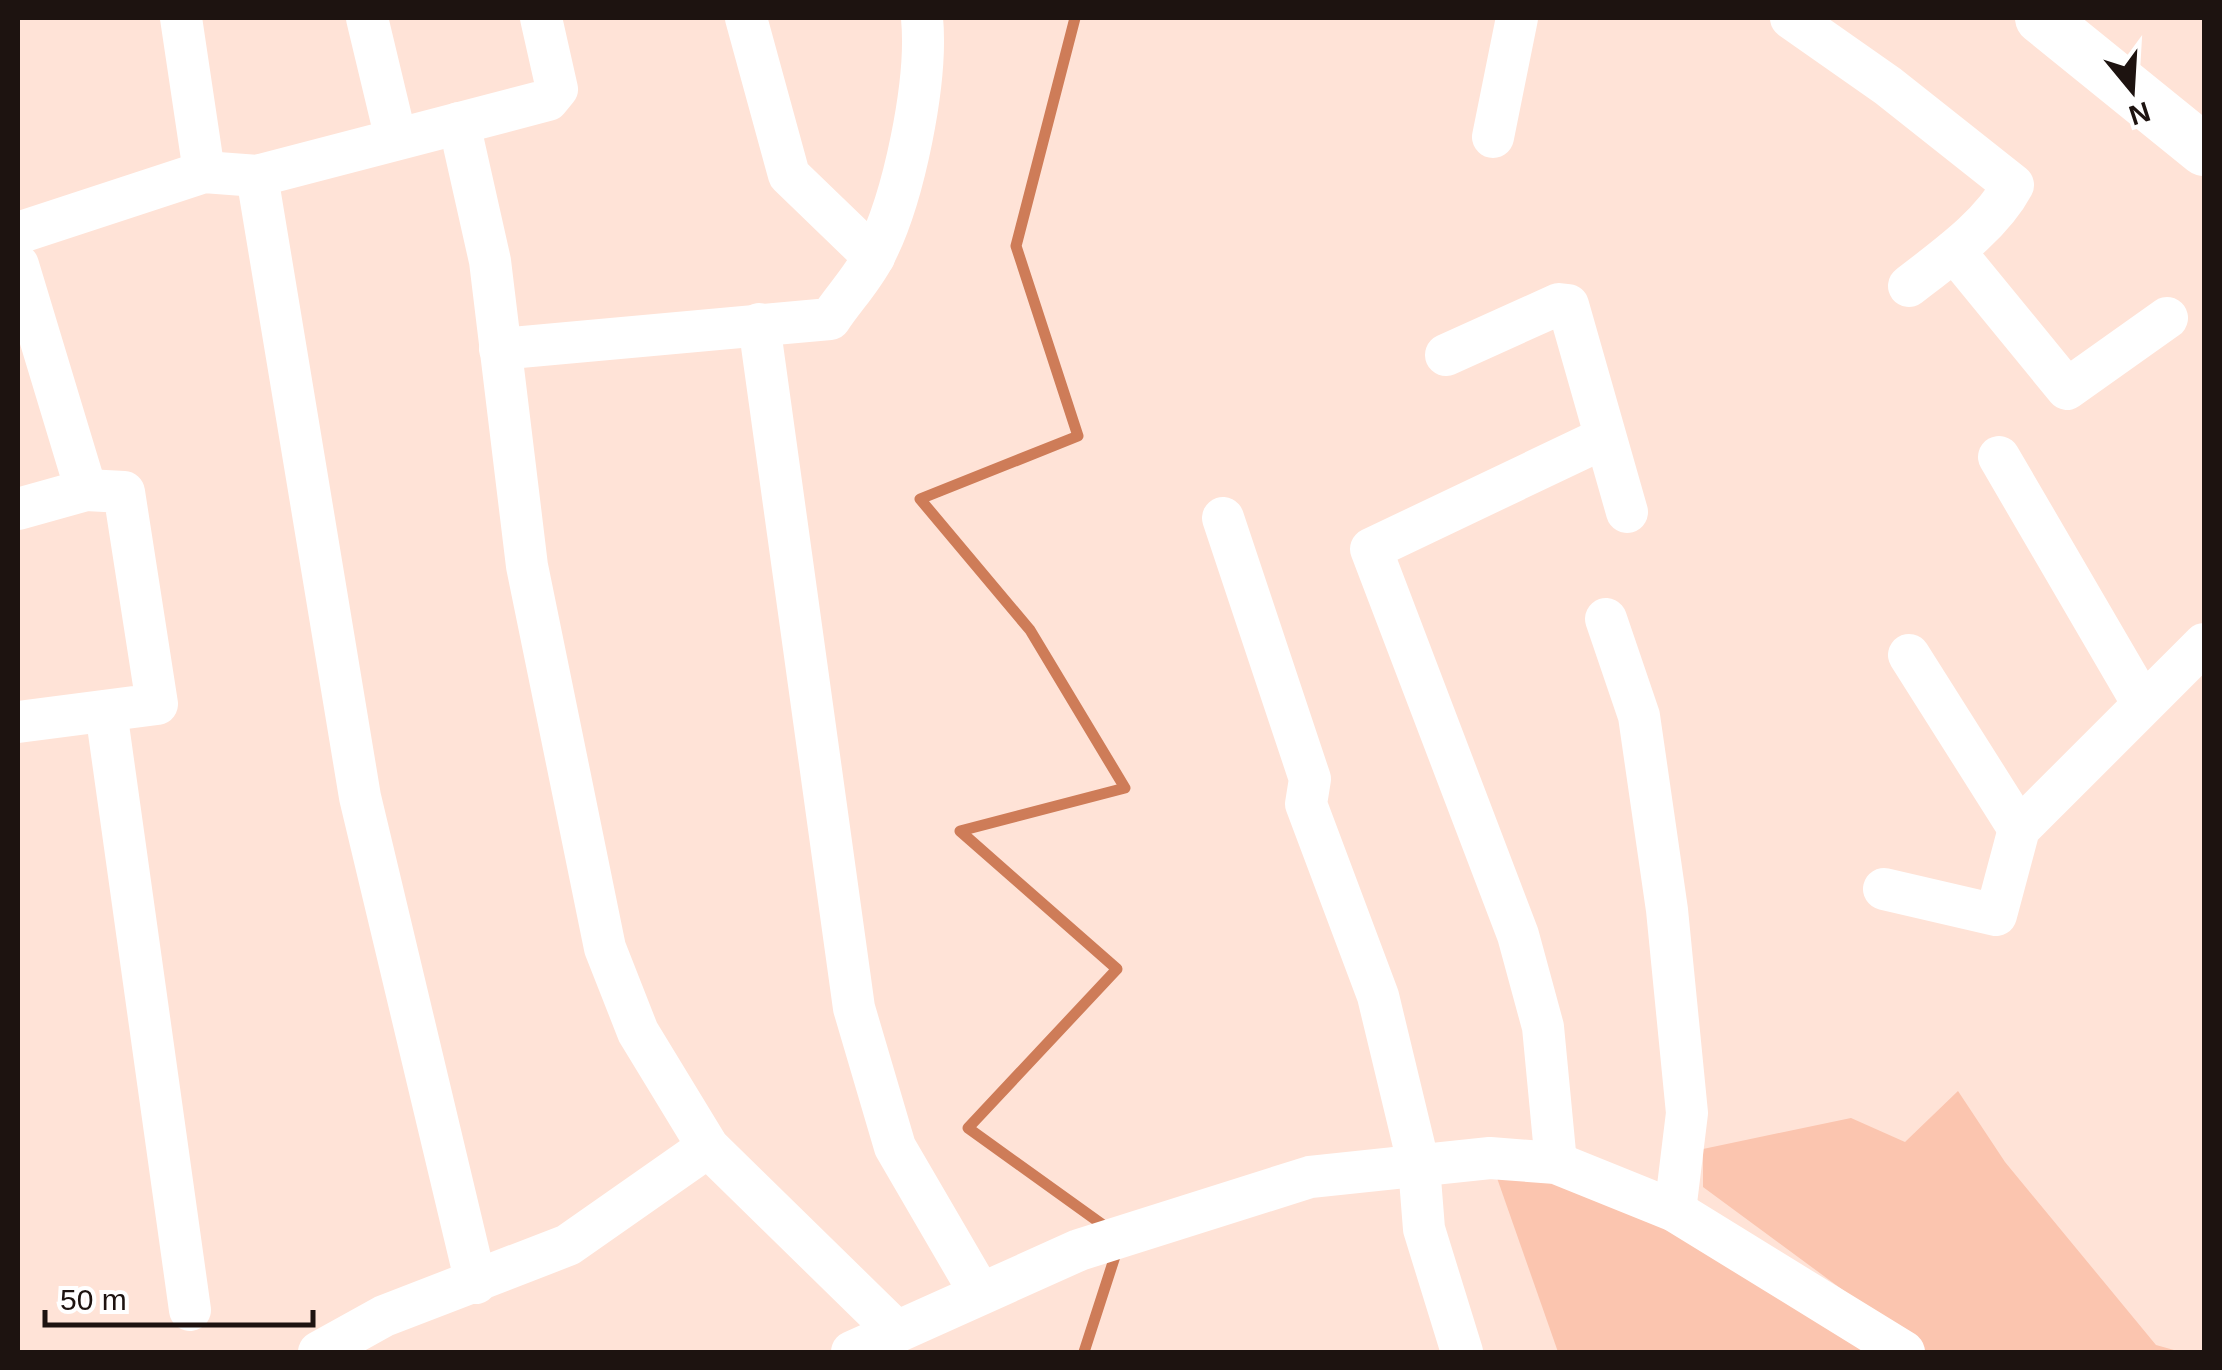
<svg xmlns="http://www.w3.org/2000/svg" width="2222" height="1370" font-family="Arial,sans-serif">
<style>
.green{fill:#fbc5af}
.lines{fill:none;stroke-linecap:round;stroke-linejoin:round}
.stream{stroke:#ce7c58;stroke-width:11}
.minor{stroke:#fff;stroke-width:42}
.tertiary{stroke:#fff;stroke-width:52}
</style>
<rect width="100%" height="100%" fill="#ffe3d7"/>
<g class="green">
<polygon points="1958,1091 2005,1162 2156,1345 2181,1352 1927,1352 1703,1187 1703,1149 1851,1118 1905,1142"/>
<polygon points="1490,1158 1645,1205 1883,1352 1558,1352"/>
</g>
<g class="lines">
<g class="stream">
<polyline points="1075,18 1016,246 1078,436 920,499 1030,630 1125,788 960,831 1117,969 968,1128 1110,1230"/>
<polyline points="1084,1352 1118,1247"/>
</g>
<g class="minor">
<polyline points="181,18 204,172"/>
<polyline points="367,18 396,139"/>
<polyline points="746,18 789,175 874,257"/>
<path d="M1791,18L1888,86L2013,185C1991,226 1945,258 1909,286"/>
<polyline points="459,123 490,261 527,566 605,948 638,1032 708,1147 896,1331"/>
<polyline points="1493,137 1517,18"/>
<polyline points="257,176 360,797 476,1283"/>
<polyline points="18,233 204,172 257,176 548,100 557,89 541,18"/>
<polyline points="1954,251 2067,389 2167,318"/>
<polyline points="18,265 86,490"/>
<polyline points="759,324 854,1008 895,1147 980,1293"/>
<path d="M500,349L830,319C844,298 863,278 874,256C904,199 928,81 922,18"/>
<polyline points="1446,355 1559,304 1568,305 1627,512"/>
<polyline points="1999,457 2143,704"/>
<polyline points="18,509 86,490 124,492 157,704 18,722"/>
<polyline points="1223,518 1310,779 1306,804 1378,996 1419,1166 1424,1229 1462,1352"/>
<polyline points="1606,619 1639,716 1667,910 1687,1113 1675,1211"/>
<polyline points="1909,655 2019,829"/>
<polyline points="106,711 190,1310"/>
<polyline points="1884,889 1996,915 2019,829 2204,644"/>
<polyline points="1556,1163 1543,1027 1518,935 1371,549 1604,438"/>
<polyline points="319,1352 384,1316 568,1245 708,1147"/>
<polyline points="852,1352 1079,1250 1310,1177 1490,1158 1556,1163 1675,1211 1904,1352"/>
</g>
<polyline class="tertiary" points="2041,18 2204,150"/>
</g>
<rect width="2222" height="1370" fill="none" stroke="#1d1310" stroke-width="40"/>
<g transform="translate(2132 90) rotate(162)" stroke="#ffffff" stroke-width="8" paint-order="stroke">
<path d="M0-8L18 38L0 25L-18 38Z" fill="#1d1310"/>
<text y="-15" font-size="28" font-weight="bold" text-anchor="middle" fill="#1d1310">N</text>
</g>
<path d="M45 1310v15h268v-15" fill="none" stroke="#1d1310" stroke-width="5"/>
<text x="60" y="1310" font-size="30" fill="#1d1310" stroke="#ffffff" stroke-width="8" paint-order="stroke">50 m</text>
</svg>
